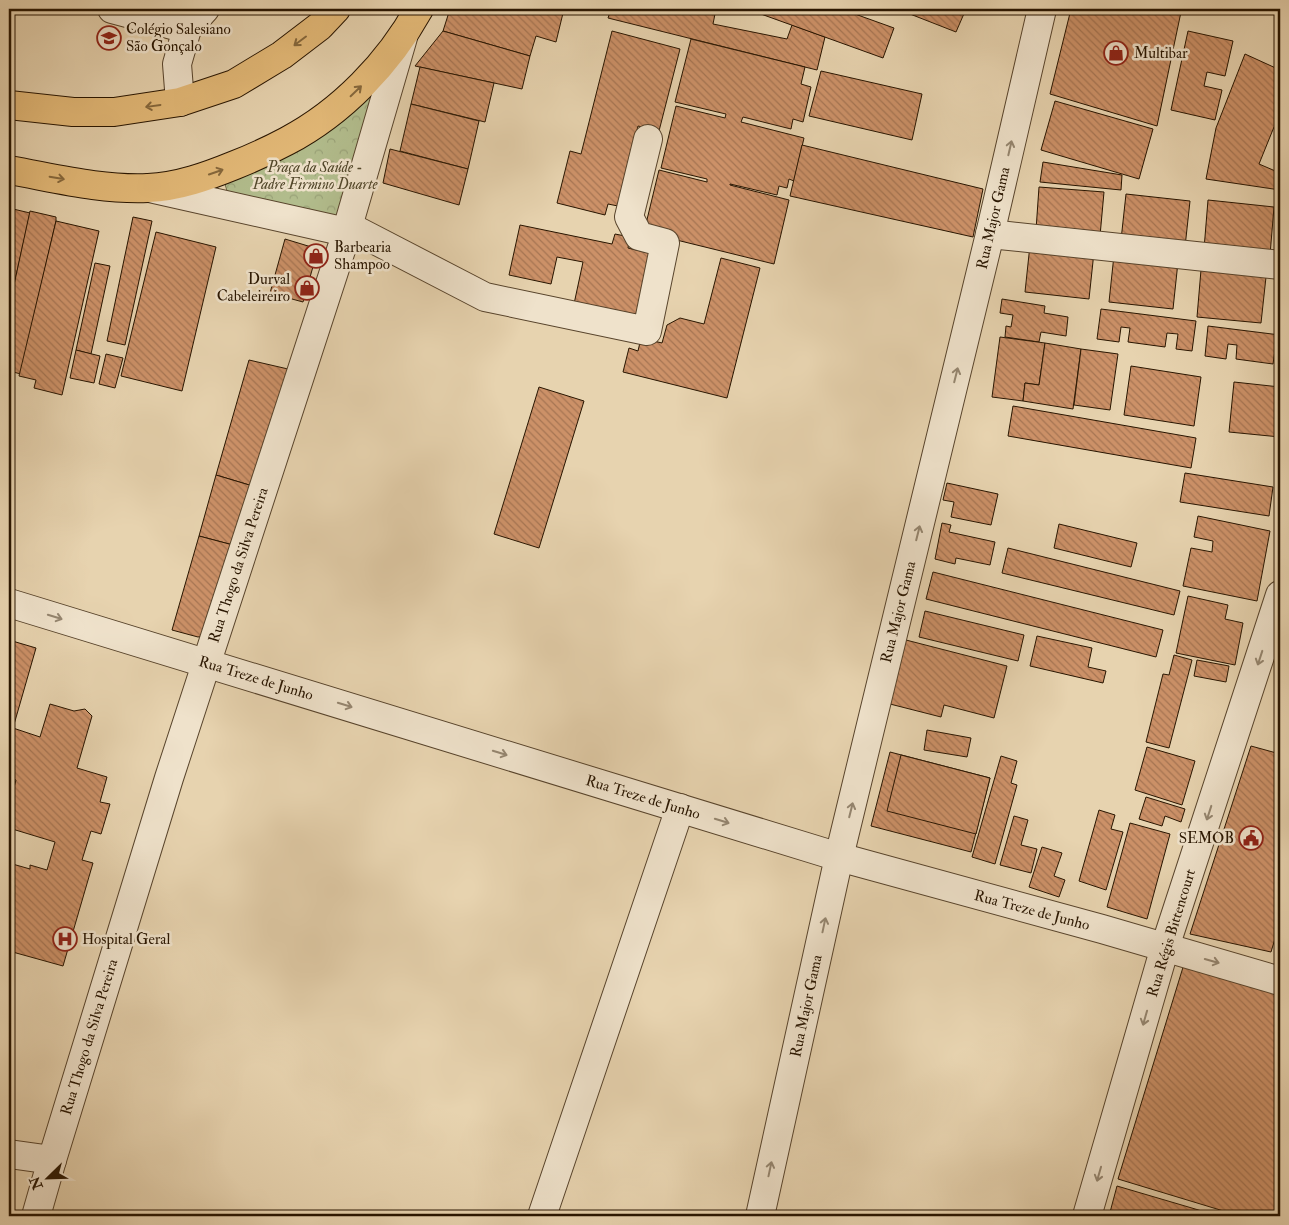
<svg xmlns="http://www.w3.org/2000/svg" width="1289" height="1225" font-family="'IM FELL Double Pica',serif">
<style>
.park{fill:url(#park-crowns);stroke:#6d6946}
.building{fill:url(#building-back-hatch);stroke:#281500}
.lines{fill:none;stroke-linecap:round;stroke-linejoin:round}
.minor-casing{stroke:#58442c;stroke-width:30}
.major-casing{stroke:#281500;stroke-width:30}
.minor{stroke:#efe2cb;stroke-width:28}
.major{stroke:#e4ba78;stroke-width:28}
.oneway{stroke:#86683c}
.oneway2{stroke:#958670}
.labels{text-anchor:middle;stroke-width:5;stroke-linejoin:round;paint-order:stroke}
.poi-label{font-size:15px;fill:#281500;stroke:#efe2cb;text-anchor:start}
.park-label{font-size:15px;font-style:italic;fill:#51472a;stroke:#efe2cb}
.street-label{font-size:15px;fill:#281500;stroke:#efe2cb}
</style>
<defs>
<pattern id="park-crowns" width="20" height="18" patternUnits="userSpaceOnUse" patternTransform="scale(1.25)"><rect width="20" height="18" fill="#b2bd8d"/><path d="M2 6a3 3 0 1 1 6 0M12 15a3 3 0 1 1 6 0" fill="none" stroke="#99a278"/></pattern>
<pattern id="building-back-hatch" width="6" height="6" patternUnits="userSpaceOnUse" patternTransform="scale(1.25)"><rect width="6" height="6" fill="#cc9168"/><path d="M-1 5l2 2M0 0l6 6M5-1l2 2" fill="none" stroke="#a67553"/></pattern>
</defs>
<rect width="100%" height="100%" fill="#e7d3af"/>
<filter id="stains"><feTurbulence type="fractalNoise" baseFrequency=".004" numOctaves="4"/><feColorMatrix values="0 0 0 0 .2 0 0 0 0 .09 0 0 0 0 .02 0 0 0 .5 -.17"/></filter>
<radialGradient id="worn" r=".72"><stop offset=".6" stop-color="#630" stop-opacity="0"/><stop offset="1" stop-color="#630" stop-opacity=".3"/></radialGradient>
<polygon class="park" points="384,77 341,221 227,191 225,184"/>
<g class="building">
<polygon points="450,9 564,9 556,42 536,36 530,56 443,31"/>
<polygon points="611,9 716,9 713,24 787,39 792,25 825,37 817,70 608,18"/>
<polygon points="747,9 841,9 894,28 883,58"/>
<polygon points="911,9 966,9 956,32 910,14"/>
<polygon points="1071,9 1173,9 1181,12 1157,126 1050,94"/>
<polygon points="443,31 530,56 522,89 415,66"/>
<polygon points="612,31 680,49 659,131 638,126 618,206 608,204 605,215 557,203 570,151 581,154"/>
<polygon points="1188,31 1233,41 1225,76 1207,72 1204,86 1222,90 1215,120 1171,110"/>
<polygon points="691,39 805,67 801,84 811,87 803,122 793,119 791,129 743,117 741,122 804,138 794,181 789,179 787,188 779,186 777,195 730,184 730,185 789,200 774,264 644,232 659,170 707,182 707,179 661,168 676,106 725,118 726,114 675,102"/>
<polygon points="1245,54 1280,70 1280,130 1274,127 1259,164 1280,173 1280,190 1206,179 1216,128"/>
<polygon points="420,67 494,83 485,122 411,104"/>
<polygon points="821,71 922,94 912,140 809,116"/>
<polygon points="1055,101 1153,129 1139,179 1041,150"/>
<polygon points="411,104 479,121 468,169 400,151"/>
<polygon points="802,145 983,189 973,237 790,196"/>
<polygon points="390,149 468,169 459,205 383,183"/>
<polygon points="1043,162 1122,175 1121,190 1040,182"/>
<polygon points="1039,187 1104,192 1100,236 1036,230"/>
<polygon points="1126,194 1190,201 1185,247 1121,240"/>
<polygon points="1208,200 1274,207 1270,255 1204,249"/>
<polygon points="9,208 30,213 9,308"/>
<polygon points="30,211 56,217 56,221 21,374 9,371 9,308"/>
<polygon points="133,217 152,221 125,345 107,341"/>
<polygon points="56,221 99,231 62,395 34,388 36,380 19,376"/>
<polygon points="520,225 612,244 615,234 630,237 628,248 657,255 644,319 574,304 583,262 557,257 551,284 509,275"/>
<polygon points="156,232 216,247 182,391 121,376"/>
<polygon points="285,239 318,249 303,302 270,293"/>
<polygon points="1030,245 1094,252 1089,299 1025,292"/>
<polygon points="1114,255 1178,262 1173,309 1109,302"/>
<polygon points="721,258 760,268 727,398 623,372 629,348 638,351 641,338 662,343 667,325 680,318 704,324"/>
<polygon points="95,263 110,266 91,354 76,350"/>
<polygon points="1201,270 1266,277 1261,323 1197,317"/>
<polygon points="1002,299 1045,306 1044,313 1068,317 1066,336 1041,332 1039,342 1005,337 1006,326 1011,327 1013,315 1000,313"/>
<polygon points="1101,309 1196,321 1192,351 1176,349 1178,334 1167,333 1165,347 1128,342 1130,328 1121,327 1119,342 1097,339"/>
<polygon points="1208,326 1280,335 1280,350 1275,350 1273,364 1236,359 1237,345 1228,344 1226,359 1205,356"/>
<polygon points="1000,337 1045,343 1039,385 1025,383 1023,401 992,397"/>
<polygon points="1045,343 1081,349 1073,409 1023,401 1025,383 1039,385"/>
<polygon points="1081,349 1118,354 1110,410 1074,405"/>
<polygon points="76,350 100,356 94,383 70,378"/>
<polygon points="106,354 123,358 115,388 99,384"/>
<polygon points="249,360 288,369 256,487 216,475"/>
<polygon points="1131,366 1201,377 1194,426 1124,415"/>
<polygon points="1234,382 1280,387 1280,437 1229,432"/>
<polygon points="539,387 584,401 539,548 494,534"/>
<polygon points="1013,406 1196,438 1191,468 1008,436"/>
<polygon points="1185,473 1273,487 1269,516 1180,502"/>
<polygon points="216,475 256,487 233,545 199,536"/>
<polygon points="947,483 998,494 991,525 951,517 954,502 943,500"/>
<polygon points="1198,516 1270,531 1257,601 1183,586 1191,548 1212,552 1213,541 1194,537"/>
<polygon points="942,523 951,525 949,532 995,542 990,565 956,558 955,564 935,559"/>
<polygon points="1059,524 1137,543 1131,567 1054,548"/>
<polygon points="199,536 233,545 208,635 198,637 172,630"/>
<polygon points="1008,548 1180,591 1174,615 1002,573"/>
<polygon points="933,572 1163,630 1156,657 926,599"/>
<polygon points="1188,596 1228,605 1225,619 1243,623 1235,665 1176,653"/>
<polygon points="925,611 1024,635 1018,661 919,637"/>
<polygon points="1037,636 1092,648 1088,667 1106,671 1103,683 1030,666"/>
<polygon points="9,640 36,648 13,728 40,737 50,704 74,711 85,709 92,716 77,768 107,777 100,802 110,804 101,834 91,831 82,860 93,863 63,966 9,951 9,863 30,869 30,865 47,870 55,842 9,828 9,806 16,780 9,778"/>
<polygon points="906,640 1007,666 994,718 944,705 941,717 890,704"/>
<polygon points="1174,655 1192,660 1169,748 1146,742 1163,674 1169,675"/>
<polygon points="1197,660 1229,666 1226,682 1194,676"/>
<polygon points="927,730 971,738 967,757 924,750"/>
<polygon points="1251,746 1280,754 1280,922 1271,952 1190,934"/>
<polygon points="1147,747 1195,761 1182,805 1135,790"/>
<polygon points="890,752 990,778 971,852 871,826"/>
<polygon points="901,755 990,778 976,834 887,811"/>
<polygon points="1001,756 1017,761 1011,783 1017,785 995,864 972,857"/>
<polygon points="1146,797 1185,809 1181,822 1165,816 1162,826 1139,819"/>
<polygon points="1099,810 1115,815 1111,829 1123,832 1106,890 1079,881"/>
<polygon points="1014,816 1028,820 1021,845 1037,849 1031,873 1000,865"/>
<polygon points="1130,823 1170,834 1147,919 1107,907"/>
<polygon points="1042,847 1062,853 1054,876 1065,880 1059,897 1029,887"/>
<polygon points="1184,964 1280,993 1280,1216 1240,1216 1118,1179"/>
<polygon points="1117,1186 1219,1216 1109,1216"/>
</g>
<g class="lines">
<g class="minor-casing">
<g id="minor">
<polyline points="112,9 187,29 190,10"/>
<polyline points="180,102 177,64 187,29 205,9"/>
<polyline points="150,188 346,232"/>
<polyline points="348,226 485,297 647,331 665,243 639,236 629,217 648,139"/>
<polyline points="990,234 1280,265"/>
<polyline points="9,603 839,857 1102,929 1280,981"/>
<polyline points="9,1154 52,1160"/>
<polyline points="36,1216 52,1160 169,778 342,247 404,34"/>
<polyline points="542,1216 680,808"/>
<polyline points="760,1216 839,857 990,234 1042,9"/>
<polyline points="1087,1216 1165,947 1280,595"/>
</g>
</g>
<g class="major-casing">
<g id="major">
<polyline points="9,105 73,112 114,112 180,102 234,84 282,55 320,26 336,9"/>
<path d="M9,170C55,178 101,190 148,188C178,187 208,176 235,165C253,158 270,150 287,141C342,112 389,63 419,9"/>
</g>
</g>
<use href="#minor" class="minor"/>
<use href="#major" class="major"/>
</g>
<defs><path id="oneway-shaft" d="M-6 0H5M1.5-3L5.5 0L1.5 3" fill="none" stroke-width="1.6" stroke-linecap="round" stroke-linejoin="round" transform="scale(1.25)"/></defs>
<g class="oneway">
<use href="#oneway-shaft" transform="translate(300 41) rotate(143)"/>
<use href="#oneway-shaft" transform="translate(356 91) rotate(-44)"/>
<use href="#oneway-shaft" transform="translate(153 106) rotate(172)"/>
<use href="#oneway-shaft" transform="translate(216 172) rotate(-19)"/>
<use href="#oneway-shaft" transform="translate(57 178) rotate(10)"/>
</g>
<g class="oneway2">
<use href="#oneway-shaft" transform="translate(1010 148) rotate(-77)"/>
<use href="#oneway-shaft" transform="translate(956 375) rotate(-76)"/>
<use href="#oneway-shaft" transform="translate(918 533) rotate(-76)"/>
<use href="#oneway-shaft" transform="translate(55 617) rotate(17)"/>
<use href="#oneway-shaft" transform="translate(1260 658) rotate(108)"/>
<use href="#oneway-shaft" transform="translate(345 705) rotate(17)"/>
<use href="#oneway-shaft" transform="translate(500 753) rotate(17)"/>
<use href="#oneway-shaft" transform="translate(851 810) rotate(-76)"/>
<use href="#oneway-shaft" transform="translate(1209 813) rotate(108)"/>
<use href="#oneway-shaft" transform="translate(722 821) rotate(17)"/>
<use href="#oneway-shaft" transform="translate(824 925) rotate(-78)"/>
<use href="#oneway-shaft" transform="translate(1212 961) rotate(16)"/>
<use href="#oneway-shaft" transform="translate(1145 1018) rotate(106)"/>
<use href="#oneway-shaft" transform="translate(770 1169) rotate(-78)"/>
<use href="#oneway-shaft" transform="translate(1099 1174) rotate(106)"/>
</g>
<defs>
<g id="school-ring" transform="scale(1.25)"><circle r="9.5" fill="#efe2cb" stroke="#8f2418" stroke-width="1.5"/><path d="M0-5L7-2L0 1L-7-2ZM-4 1L0 2.5L4 1V4Q0 6-4 4Z" fill="#8f2418"/></g>
<g id="shop-ring" transform="scale(1.25)"><circle r="9.5" fill="#efe2cb" stroke="#8f2418" stroke-width="1.5"/><path d="M-5-2.5h2.3a2.7 3.5 0 0 1 5.4 0H5L5.5 6h-11ZM-1.5-2.5h3a1.5 2.3 0 0 0-3 0Z" fill="#8f2418"/></g>
<g id="civic-ring" transform="scale(1.25)"><circle r="9.5" fill="#efe2cb" stroke="#8f2418" stroke-width="1.5"/><path d="M-.6-6.5H3V-4.5H.6V-3L4-1V1h2V6H-6V1h2V-1L-.6-3ZM-1.2 2.5V6h2.4V2.5Z" fill="#8f2418"/></g>
<g id="hospital-ring" transform="scale(1.25)"><circle r="9.5" fill="#efe2cb" stroke="#8f2418" stroke-width="1.5"/><path d="M-5-5h3v3.5h4V-5h3V5h-3V1.5h-4V5h-3Z" fill="#8f2418"/></g>
</defs>
<g fill-rule="evenodd">
<use href="#school-ring" x="109" y="38"/>
<use href="#shop-ring" x="1116" y="53"/>
<use href="#shop-ring" x="316" y="256"/>
<use href="#shop-ring" x="307" y="288"/>
<use href="#civic-ring" x="1251" y="838"/>
<use href="#hospital-ring" x="65" y="939"/>
</g>
<g class="labels">
<g class="poi-label">
<text x="126" y="34">Colégio Salesiano<tspan x="126" dy="17">São Gonçalo</tspan></text>
<text x="1134" y="58">Multibar</text>
<text x="334" y="252">Barbearia<tspan x="334" dy="17">Shampoo</tspan></text>
<text x="290" y="284" text-anchor="end">Durval<tspan x="290" dy="17">Cabeleireiro</tspan></text>
<text x="1234" y="843" text-anchor="end">SEMOB</text>
<text x="82" y="944">Hospital Geral</text>
</g>
<g class="park-label">
<text x="315" y="172">Praça da Saúde -<tspan x="315" dy="17">Padre Firmino Duarte</tspan></text>
</g>
<g class="street-label">
<text transform="translate(993 218) rotate(-77)" y="5">Rua Major Gama</text>
<text transform="translate(238 565) rotate(-72)" y="5">Rua Thogo da Silva Pereira</text>
<text transform="translate(898 612) rotate(-76)" y="5">Rua Major Gama</text>
<text transform="translate(256 678) rotate(17)" y="5">Rua Treze de Junho</text>
<text transform="translate(643 797) rotate(17)" y="5">Rua Treze de Junho</text>
<text transform="translate(1032 910) rotate(15)" y="5">Rua Treze de Junho</text>
<text transform="translate(1171 933) rotate(-73)" y="5">Rua Régis Bittencourt</text>
<text transform="translate(806 1006) rotate(-78)" y="5">Rua Major Gama</text>
<text transform="translate(89 1037) rotate(-73)" y="5">Rua Thogo da Silva Pereira</text>
</g>
</g>
<rect width="1289" height="1225" fill="none" stroke="#e7d3af" stroke-width="30"/>
<rect x="10" y="10" width="1269" height="1205" fill="none" stroke="#281500" stroke-width="2.5"/>
<rect x="15" y="15" width="1259" height="1195" fill="none" stroke="#281500"/>
<g transform="translate(48 1178) rotate(247)" stroke="#efe2cb" stroke-width="4" paint-order="stroke">
<path d="M0-4L9 19L0 12L-9 19Z" fill="#281500"/>
<text y="-8" font-size="14" font-weight="bold" text-anchor="middle" fill="#281500">N</text>
</g>
<rect width="100%" height="100%" filter="url(#stains)"/>
<rect width="100%" height="100%" fill="url(#worn)"/>
</svg>
